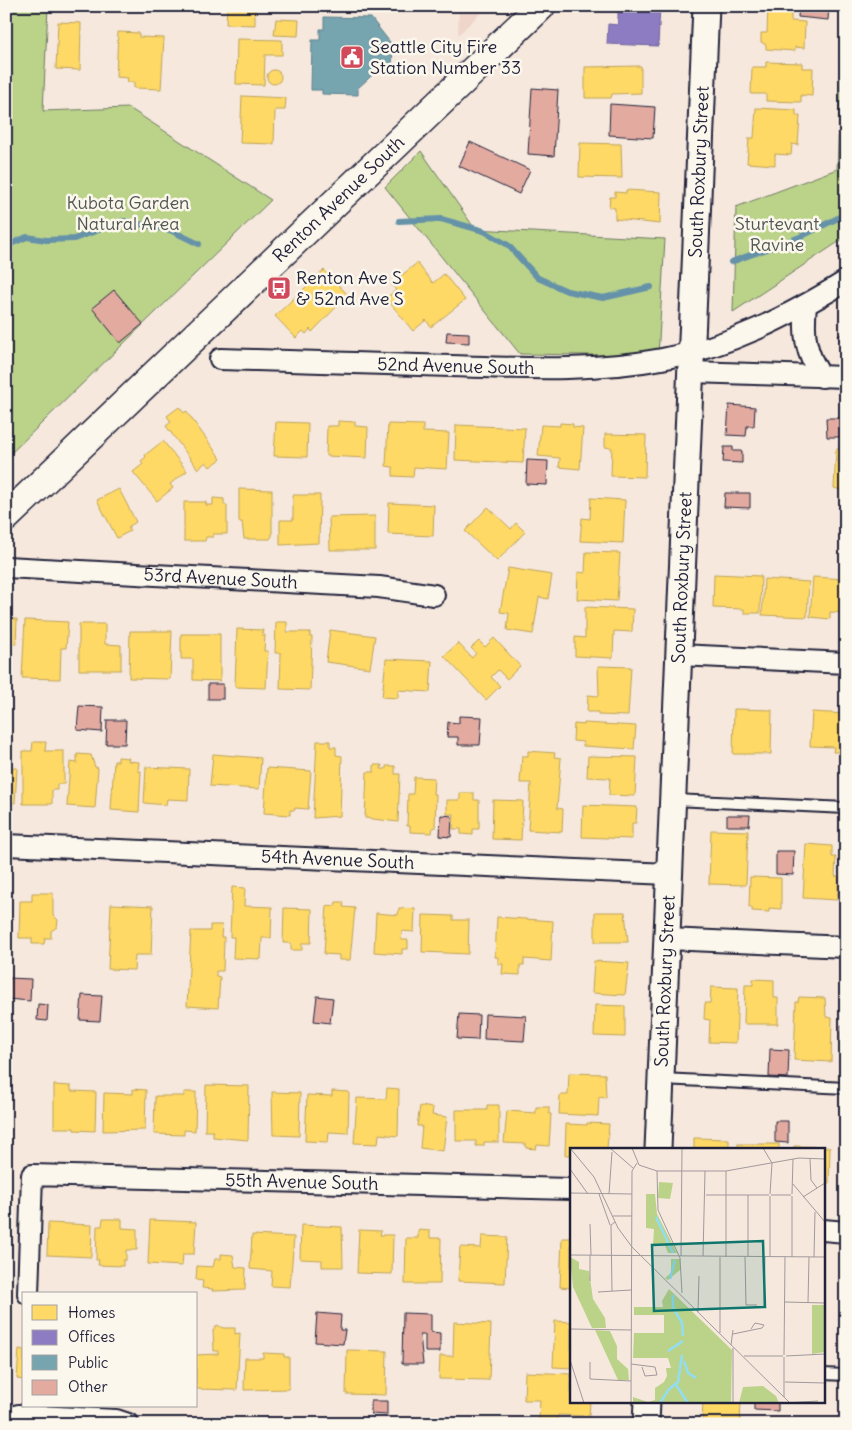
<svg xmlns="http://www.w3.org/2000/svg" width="852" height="1430" font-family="Delius,sans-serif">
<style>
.built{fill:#f0d5cb}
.green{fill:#bbd389;stroke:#6e7a62}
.homes{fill:#ffd966;stroke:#bda259}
.offices{fill:#8e7cc3;stroke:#6e619a}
.public{fill:#76a5af;stroke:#5d7e8c}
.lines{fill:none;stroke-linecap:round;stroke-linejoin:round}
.stream{stroke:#6592a9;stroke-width:6}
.building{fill:#e3aaa0;stroke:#22223b}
.service-casing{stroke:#22223b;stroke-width:14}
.minor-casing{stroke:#22223b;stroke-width:24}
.tertiary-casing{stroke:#22223b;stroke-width:29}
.secondary-casing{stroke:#22223b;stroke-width:31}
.service{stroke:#fbf7ec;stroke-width:10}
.minor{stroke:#fbf7ec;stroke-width:20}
.tertiary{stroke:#fbf7ec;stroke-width:25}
.secondary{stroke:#fbf7ec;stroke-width:28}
.labels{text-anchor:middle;stroke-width:5;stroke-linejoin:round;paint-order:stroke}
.poi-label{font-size:18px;fill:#22223b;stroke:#fbf7ec;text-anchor:start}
.street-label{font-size:18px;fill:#22223b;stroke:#fbf7ec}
.park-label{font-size:18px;fill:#505752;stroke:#fbf7ec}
.inset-river{fill:none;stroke:#92ddf3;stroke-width:2.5}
.inset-road{fill:none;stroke:#a1999c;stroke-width:1}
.view{fill:#0f766e;fill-opacity:0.15;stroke:#0f766e;stroke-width:2.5}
.inset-edge{fill:none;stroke:#22223b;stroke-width:2.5}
</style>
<rect width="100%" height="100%" fill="#f6e8dd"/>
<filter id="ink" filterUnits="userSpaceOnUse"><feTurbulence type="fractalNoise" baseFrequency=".02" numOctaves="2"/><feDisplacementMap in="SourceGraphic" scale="10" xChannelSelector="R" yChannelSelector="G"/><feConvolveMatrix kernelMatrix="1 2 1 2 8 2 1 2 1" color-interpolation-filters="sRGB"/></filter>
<g filter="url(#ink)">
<polygon class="built" points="459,6 488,6 458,35"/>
<g class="green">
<polygon points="6,6 48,6 43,111 129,108 271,200 6,458"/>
<polygon points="843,16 846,16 846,237 733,312 736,207 837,169"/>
<polygon points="421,151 475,229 665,239 658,356 520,354 385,187"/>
</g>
<g class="homes">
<polygon points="227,6 255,6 255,25 226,24"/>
<polygon points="768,6 791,6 791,21 805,22 804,48 795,47 795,51 766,49 766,45 761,42 761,33 767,33"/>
<polygon points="276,19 299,20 298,36 274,35"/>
<polygon points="58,22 81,23 80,70 56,69"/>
<polygon points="118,32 139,33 139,37 164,38 161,89 134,88 134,82 127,82 128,78 116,77"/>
<polygon points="237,39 282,40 282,55 265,55 264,85 236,84"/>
<polygon points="766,62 802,63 802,68 813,68 812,96 801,95 801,102 766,101 766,94 751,94 752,67 766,67"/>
<polygon points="641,66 641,93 612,94 611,98 585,98 585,67"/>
<circle cx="274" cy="77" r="7"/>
<polygon points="242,96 286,98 285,110 275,110 274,144 240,143"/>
<polygon points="756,108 796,110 796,116 800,116 798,145 792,144 791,155 775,154 775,165 747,163 749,138 754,138"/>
<polygon points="580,143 621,144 622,178 579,177"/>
<polygon points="626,190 661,192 660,224 615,219 615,208 609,207 610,197 615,197 615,192 626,193"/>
<polygon points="417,263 433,283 444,274 465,300 431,327 426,320 413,331 386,298 396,290 391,284"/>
<polygon points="324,270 348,295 312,332 310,329 306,334 303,331 296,338 275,316"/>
<polygon points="179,407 184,413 186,411 221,459 210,467 206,462 198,469 166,426 171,422 167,416"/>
<polygon points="338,421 355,422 355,426 368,427 367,458 326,456 327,426 338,426"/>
<polygon points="276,422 308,423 307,457 274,456"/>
<polygon points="560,423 573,424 573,427 583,428 580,469 559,467 560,458 538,456 541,425 560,426"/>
<polygon points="388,424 423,425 423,432 449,433 447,469 414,467 413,477 393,476 393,467 386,466"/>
<polygon points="456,425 525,428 523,463 455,460"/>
<polygon points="605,434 646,435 645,477 611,476 612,448 605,447"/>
<polygon points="163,441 187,471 170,484 173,488 157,501 133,472 143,464 141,461 146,457 145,455"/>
<polygon points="841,443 846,444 846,512 841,512 841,490 834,488 836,450 840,448"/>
<polygon points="119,489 136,522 128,527 130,531 117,538 97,500"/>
<polygon points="239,489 272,490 272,536 270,539 244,539 242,522 239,522"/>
<polygon points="293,495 320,495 319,543 280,545 280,520 293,520"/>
<polygon points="213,498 224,499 224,505 227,505 227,534 213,534 213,537 206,537 205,541 184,541 184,502 206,502 206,505 213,505"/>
<polygon points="591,498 625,500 623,543 580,541 582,518 590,519"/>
<polygon points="389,503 434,505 433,536 388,534"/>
<polygon points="488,507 511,529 516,523 525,532 497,561 465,531"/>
<polygon points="375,516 375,550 330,550 329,517"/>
<polygon points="586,552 620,553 617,601 577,599 578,572 585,573"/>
<polygon points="508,568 552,575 548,599 539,597 533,634 507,630 509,613 500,612"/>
<polygon points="714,574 761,576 760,613 744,613 744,609 713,608"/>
<polygon points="813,577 846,579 846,613 830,612 830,619 810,617"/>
<polygon points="764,579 809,582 807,617 762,615"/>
<polygon points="585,607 633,609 632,632 614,631 613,658 575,656 575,637 585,638"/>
<polygon points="6,619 17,619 16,644 6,644"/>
<polygon points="25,620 68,622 66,648 61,648 60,679 22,678"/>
<polygon points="276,622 287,622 287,632 310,632 310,637 312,637 310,690 280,689 281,653 275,653"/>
<polygon points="79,624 105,624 105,644 121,645 121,670 79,670"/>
<polygon points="237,629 263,630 262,635 265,635 264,651 268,651 266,688 235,687"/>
<polygon points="330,630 375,636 370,668 326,662"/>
<polygon points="130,631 172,631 170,679 129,678"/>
<polygon points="181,634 220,634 220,681 193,680 193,659 181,659"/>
<polygon points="494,638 520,666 507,679 498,670 491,677 500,686 486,700 444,656 458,643 472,658 476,653 471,648 479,641 485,647"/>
<polygon points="386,659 432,661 430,692 398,690 398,698 382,697"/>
<polygon points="598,666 631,667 628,716 598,715 598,712 587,712 588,695 599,696"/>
<polygon points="734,709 772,710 771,754 733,754"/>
<polygon points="812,712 846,714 846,752 833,752 834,747 810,746"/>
<polygon points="584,723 636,726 634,749 583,746 583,742 573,741 574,724 584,725"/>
<polygon points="317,741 330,741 330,747 336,747 336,755 342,756 340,816 313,818"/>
<polygon points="33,742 46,742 45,751 64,751 64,784 57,784 57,790 52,790 52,804 23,804 23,751 32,751"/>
<polygon points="528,751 555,753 554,757 561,758 557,808 563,809 562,832 528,830 531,783 520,783 522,756 528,756"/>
<polygon points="77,754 91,755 95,767 98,768 95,808 67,806 70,762 77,763"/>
<polygon points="213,754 261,758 259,789 210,786"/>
<polygon points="588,756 637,757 635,796 609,795 610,778 587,777"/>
<polygon points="118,757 129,758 128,761 139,762 138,771 141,771 139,812 111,810 114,761 118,761"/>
<polygon points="6,763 6,767 17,768 15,803 7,802 7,804"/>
<polygon points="374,765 382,765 381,769 386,769 386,766 395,766 395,774 400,774 398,822 365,818 367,772 374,772"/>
<polygon points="146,767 189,769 188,800 167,799 166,805 144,803"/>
<polygon points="267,768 311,771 308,809 295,808 295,810 290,810 290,815 264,813"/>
<polygon points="414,777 434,778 433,794 436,794 435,828 433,827 432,833 410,832 410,826 407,826 408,794 413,794"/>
<polygon points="460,793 474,793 474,800 479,800 479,829 473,829 473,835 461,834 461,829 453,829 454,814 447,814 447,800 460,800"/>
<polygon points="493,800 523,801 521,840 492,839"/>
<polygon points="583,805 637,807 636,823 632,823 632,839 582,837"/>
<polygon points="711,830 748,831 746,885 709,884"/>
<polygon points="806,844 832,846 832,857 836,857 835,876 839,877 837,900 803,898"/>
<polygon points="750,877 781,878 781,909 769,908 769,912 752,911 752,907 749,907"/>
<polygon points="232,887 245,888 244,906 272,907 271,938 262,938 261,959 233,958 234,937 230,937"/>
<polygon points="32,893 53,893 53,915 58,920 57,927 51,931 51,938 45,938 44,944 32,944 32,938 19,938 20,901 32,901"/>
<polygon points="336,902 344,902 343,907 355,908 350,960 339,960 339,955 324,954 327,905 335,906"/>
<polygon points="111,904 153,906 151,955 135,955 134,970 108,969"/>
<polygon points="284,908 312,909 311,943 302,943 302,950 291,950 291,943 283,943"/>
<polygon points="399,908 415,909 414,932 402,931 401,940 408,940 408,949 402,949 402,954 374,952 376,913 398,915"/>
<polygon points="595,912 625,912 628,942 595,942"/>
<polygon points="423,915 453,916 453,920 469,920 468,954 422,952"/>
<polygon points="497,917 553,921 551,961 524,959 524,965 520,965 520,975 502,974 503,964 498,964 498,957 495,957"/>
<polygon points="210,925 222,925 221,937 224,937 223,971 216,971 216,976 220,977 218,1008 187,1006 191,931 210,931"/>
<polygon points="594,961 629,963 625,995 592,993"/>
<polygon points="753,979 774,980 774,998 778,998 778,1024 744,1024 745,985 753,985"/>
<polygon points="711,987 738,988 736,1043 709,1042 710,1020 704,1019 705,1003 710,1003"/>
<polygon points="799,997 825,998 826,1017 832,1018 831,1062 794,1060 796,1002 798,1002"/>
<polygon points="595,1005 625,1006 625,1037 594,1036"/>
<polygon points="569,1073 605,1074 606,1098 599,1097 598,1116 559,1114 560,1095 568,1095"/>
<polygon points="54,1085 71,1086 71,1091 96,1092 95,1131 74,1130 74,1128 54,1128"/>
<polygon points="206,1085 249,1086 248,1140 213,1137 213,1131 205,1131"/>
<polygon points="387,1088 399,1089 398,1136 379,1134 378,1144 354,1143 357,1098 386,1099"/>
<polygon points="133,1089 146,1090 145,1130 103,1131 104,1093 133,1094"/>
<polygon points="332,1091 349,1092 348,1133 329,1132 328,1142 305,1141 307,1095 332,1096"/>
<polygon points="184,1092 196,1092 195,1131 184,1130 184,1135 154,1134 155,1096 184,1096"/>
<polygon points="272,1092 300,1093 299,1136 273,1135"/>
<polygon points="487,1105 499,1105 499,1142 484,1142 484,1146 476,1146 476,1141 456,1141 456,1110 487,1110"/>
<polygon points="420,1106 433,1108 432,1115 447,1117 443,1151 420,1148 422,1126 417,1126"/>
<polygon points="536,1107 549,1107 549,1114 551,1114 549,1146 537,1145 536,1149 526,1148 526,1144 504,1143 507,1111 536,1113"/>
<polygon points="587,1123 609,1124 607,1149 571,1149 571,1155 565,1155 566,1124 587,1125"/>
<polygon points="694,1138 729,1139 729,1149 694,1149"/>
<rect x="738" y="1144" width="41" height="5"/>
<polygon points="794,1146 830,1147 829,1183 823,1183 823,1149 794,1149"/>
<polygon points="103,1219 122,1219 122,1228 137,1229 137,1250 126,1250 126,1260 123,1260 123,1266 98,1265 99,1260 96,1260 97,1226 102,1226"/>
<polygon points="150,1220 196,1222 194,1254 183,1254 182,1266 148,1264"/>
<polygon points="48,1223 92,1225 91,1257 47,1255"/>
<polygon points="301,1225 342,1227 343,1267 322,1267 322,1260 300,1259"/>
<polygon points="359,1230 381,1231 380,1235 393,1235 392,1274 357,1273"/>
<polygon points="418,1230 430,1231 430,1238 441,1238 440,1284 405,1284 406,1238 418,1238"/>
<polygon points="252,1235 294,1237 290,1287 271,1286 272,1271 250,1269"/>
<polygon points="482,1236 507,1237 505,1283 458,1281 460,1247 481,1248"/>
<polygon points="562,1238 571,1238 571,1288 560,1287"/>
<polygon points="221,1254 233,1255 235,1267 246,1268 245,1290 212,1291 213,1289 202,1288 203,1281 196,1280 197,1266 213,1267 215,1259 221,1259"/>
<polygon points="845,1288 846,1288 846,1321 841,1321 843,1292 845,1292"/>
<polygon points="555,1321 571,1322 571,1368 553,1367"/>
<polygon points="454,1322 491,1324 489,1380 439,1379 440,1356 453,1356"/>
<polygon points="217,1325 223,1328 235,1328 235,1334 240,1333 237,1390 196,1389 196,1355 218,1354 218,1351 214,1351 213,1330"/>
<polygon points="19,1349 24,1350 24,1380 17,1379"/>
<polygon points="347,1350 387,1351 386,1395 346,1394"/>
<polygon points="263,1353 284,1354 284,1357 289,1357 289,1389 244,1390 245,1358 263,1358"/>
<polygon points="525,1372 571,1374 571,1401 593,1401 590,1402 589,1416 558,1415 557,1420 539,1420 540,1400 524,1400"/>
<polygon points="703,1401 741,1401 740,1424 702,1424"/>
<rect x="837" y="1420" width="9" height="4"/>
</g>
<polygon class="offices" points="637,6 660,6 658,46 607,44 608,24 618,25 618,12 625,12 625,9 637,9"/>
<polygon class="public" points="324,17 371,18 393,46 392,68 381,67 358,88 358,95 322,94 322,90 311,90 312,40 320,40 320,29 324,29"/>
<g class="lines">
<g class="stream">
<polyline points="399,221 441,219 484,231 508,245 538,278 567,291 603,298 651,287"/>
<polyline points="6,246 27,237 46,240 74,239 123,221 170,230 199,244"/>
<polyline points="731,262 800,237 846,214"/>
</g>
</g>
<g class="building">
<polygon points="799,6 829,6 828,20 798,17"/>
<polygon points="532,88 558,90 554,156 528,154"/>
<polygon points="610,104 655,107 653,138 609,135"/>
<polygon points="470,142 530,170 519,194 459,166"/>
<polygon points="114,290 143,324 120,343 92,308"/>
<polygon points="447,332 469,333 469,343 446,342"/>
<polygon points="846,332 846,350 838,336"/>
<polygon points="729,405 755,407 754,426 747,426 746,436 727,435"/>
<polygon points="826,418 844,418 845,437 827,437"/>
<polygon points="724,447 733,447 733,451 742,451 742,463 723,462"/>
<polygon points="527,460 548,461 547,485 526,484"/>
<polygon points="725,493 750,493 750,508 724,507"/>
<rect x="208" y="684" width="15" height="15"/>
<polygon points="79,706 103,707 102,732 77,730"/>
<polygon points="459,716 482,717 480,745 458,745 458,737 447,737 448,722 459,723"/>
<polygon points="107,720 126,720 125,744 106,744"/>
<polygon points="441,815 452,816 451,837 440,836"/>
<polygon points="727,815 750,815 749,826 727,826"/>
<polygon points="776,851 794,851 793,875 776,874"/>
<polygon points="8,978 31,979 30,1001 7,999"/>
<polygon points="82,995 102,996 100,1021 80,1020"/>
<polygon points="317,996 333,998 330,1023 314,1021"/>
<polygon points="843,1003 846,1003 846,1084 840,1084 841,1025 846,1026 846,1019 842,1019"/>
<polygon points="38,1004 48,1005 47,1021 37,1020"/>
<polygon points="459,1014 479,1015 478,1040 457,1039"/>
<polygon points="485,1014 526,1016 524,1041 484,1039"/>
<polygon points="770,1049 789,1050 788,1078 769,1077"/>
<polygon points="775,1121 788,1121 788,1143 775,1142"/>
<polygon points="317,1313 341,1315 340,1330 345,1330 343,1344 315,1342"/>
<polygon points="403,1313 431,1314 431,1332 440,1333 440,1352 425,1352 425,1335 420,1335 423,1364 402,1364"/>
<polygon points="371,1401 387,1401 387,1415 371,1414"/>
<polygon points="754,1401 778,1401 778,1411 754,1410"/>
</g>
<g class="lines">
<g class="service-casing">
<g id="service">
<polyline points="674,800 846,808"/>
<polyline points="662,1079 846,1088"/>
<polyline points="823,1374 846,1375"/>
</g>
</g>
<g class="minor-casing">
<g id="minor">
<path d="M806,305C803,333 805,354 822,377"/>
<path id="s1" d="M220,359C297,362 374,364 451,366C521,368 592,372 662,359C729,347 789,316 846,281"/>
<polyline points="691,372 846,377"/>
<path id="s2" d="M6,567L379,587L434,595"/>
<polyline points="679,655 846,663"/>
<path id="s3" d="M6,845L669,874"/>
<polyline points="667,939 846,947"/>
<polyline points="823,1230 846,1232"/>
<path id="s4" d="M28,1294L32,1175L571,1189"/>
<polyline points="18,1415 116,1420 128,1424"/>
</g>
</g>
<g class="tertiary-casing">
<g id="tertiary">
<path id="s5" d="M658,1149L706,6"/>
<polyline points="646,1424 647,1401"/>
</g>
</g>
<g class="secondary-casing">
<g id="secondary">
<path id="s6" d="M6,517L541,6"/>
</g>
</g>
<use href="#service" class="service"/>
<use href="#minor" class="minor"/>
<use href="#tertiary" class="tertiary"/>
<use href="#secondary" class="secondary"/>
</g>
</g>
<defs>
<g id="civic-square" transform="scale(1.25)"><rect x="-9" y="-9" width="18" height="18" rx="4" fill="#d1495b" stroke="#fbf7ec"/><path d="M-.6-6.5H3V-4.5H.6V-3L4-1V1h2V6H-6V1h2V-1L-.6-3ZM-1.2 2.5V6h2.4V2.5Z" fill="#fff"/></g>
<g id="bus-square" transform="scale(1.25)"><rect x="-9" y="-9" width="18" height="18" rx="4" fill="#d1495b" stroke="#fbf7ec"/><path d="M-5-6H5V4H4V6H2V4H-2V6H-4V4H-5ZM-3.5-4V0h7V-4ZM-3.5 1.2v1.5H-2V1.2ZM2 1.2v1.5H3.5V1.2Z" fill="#fff"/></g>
</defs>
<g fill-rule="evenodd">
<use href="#civic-square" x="352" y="57"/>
<use href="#bus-square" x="279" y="288"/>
</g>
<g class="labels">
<g class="poi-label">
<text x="370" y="53">Seattle City Fire<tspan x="370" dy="21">Station Number 33</tspan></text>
<text x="296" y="284">Renton Ave S<tspan x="296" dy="21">&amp; 52nd Ave S</tspan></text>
</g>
<g class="street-label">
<text dy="6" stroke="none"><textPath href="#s5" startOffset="978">South Roxbury Street</textPath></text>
<text dy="6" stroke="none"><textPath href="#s6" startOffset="460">Renton Avenue South</textPath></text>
<text dy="6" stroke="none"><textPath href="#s1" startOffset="236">52nd Avenue South</textPath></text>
<text dy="6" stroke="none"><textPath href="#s5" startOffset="572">South Roxbury Street</textPath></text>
<text dy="6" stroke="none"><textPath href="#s2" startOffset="215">53rd Avenue South</textPath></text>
<text dy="6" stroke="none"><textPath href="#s3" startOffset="332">54th Avenue South</textPath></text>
<text dy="6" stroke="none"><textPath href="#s5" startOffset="168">South Roxbury Street</textPath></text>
<text dy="6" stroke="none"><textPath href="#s4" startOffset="389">55th Avenue South</textPath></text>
</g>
<g class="park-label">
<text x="128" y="209">Kubota Garden<tspan x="128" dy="21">Natural Area</tspan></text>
<text x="777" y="230">Sturtevant<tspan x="777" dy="21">Ravine</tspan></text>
</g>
</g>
<g transform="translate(570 1148)">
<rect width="255" height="255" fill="#f6e8dd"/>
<path d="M89,34L103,35L100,51L88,50ZM76,46H85L87,66L107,105H98L95,97H83L84,81L76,80ZM0,109L9,114V121L19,123L23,151L35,170L36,180H22L3,139ZM101,111H110V122L98,132L95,130L101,125ZM99,141L162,202L161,255H63V249L78,254L85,252V240L94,234L97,228L96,220H101L98,210H63L64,185H94V167H64V159H93L92,153ZM242,157H255V204L242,206ZM25,182L40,183L47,198V211L58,221L59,232H48ZM193,238L206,248L209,255H169L173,239Z" fill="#bbd389"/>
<path class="inset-river" d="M86,69L103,105M100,131L105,112M103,147V160L112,175L113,188M98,203L113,193M114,213L118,225L126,230M106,237L118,255M90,255L99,241L108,234L112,207"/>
<path class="inset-road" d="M0,0L24,29L48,80L62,99L220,255M40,0L63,20M62,0L69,17L87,23H156L229,10L255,11M193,0L202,15L200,46M240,11L241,32L247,40M0,21L18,46M87,23L88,62L110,110L112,145M223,36L255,74M0,45L62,46M29,46L40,77M39,46L42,4M222,46L223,11M136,47H199M201,47H221M233,49L255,35M43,68H62M20,76L21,107M0,94V46M0,107L255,109M20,107V133M111,108L112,0M133,108L135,23M178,108V47M156,109V23M175,109L176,157H187M200,109V48M222,109V48M244,109L245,64M42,143L41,77L45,74M28,144L61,142M215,154L255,155M238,155L239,109M194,158L195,109M128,164L129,128M0,181L61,182M150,185V109M163,186L192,180L194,177L185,175L181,181M161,197L163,182M214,207L215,109M174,208H213M216,208L255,206M0,212L14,255M20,214V231L61,233M61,216L85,219L87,227L75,228L72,219M215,234L255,235M214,249V209M61,255L62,23L67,15M163,255V200M215,255L248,253"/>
<path class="view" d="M193,93L195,159L84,163L82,97Z"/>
<rect width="255" height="255" class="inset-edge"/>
</g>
<rect width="852" height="1430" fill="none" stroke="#fbf7ec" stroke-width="25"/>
<rect x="12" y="12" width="827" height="1405" fill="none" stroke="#22223b" stroke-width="2" filter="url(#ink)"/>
<rect x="22" y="1292" width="175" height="115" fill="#fbf7ec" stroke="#a4a2a5"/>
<rect x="32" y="1305" width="25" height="15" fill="#ffd966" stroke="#a4a2a5"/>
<text x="68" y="1318" font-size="15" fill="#22223b">Homes</text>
<rect x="32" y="1330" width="25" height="15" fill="#8e7cc3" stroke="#a4a2a5"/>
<text x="68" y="1342" font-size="15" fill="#22223b">Offices</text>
<rect x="32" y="1355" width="25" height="15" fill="#76a5af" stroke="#a4a2a5"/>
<text x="68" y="1368" font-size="15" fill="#22223b">Public</text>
<rect x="32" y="1380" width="25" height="15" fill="#e3aaa0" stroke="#a4a2a5"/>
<text x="68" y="1392" font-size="15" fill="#22223b">Other</text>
</svg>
